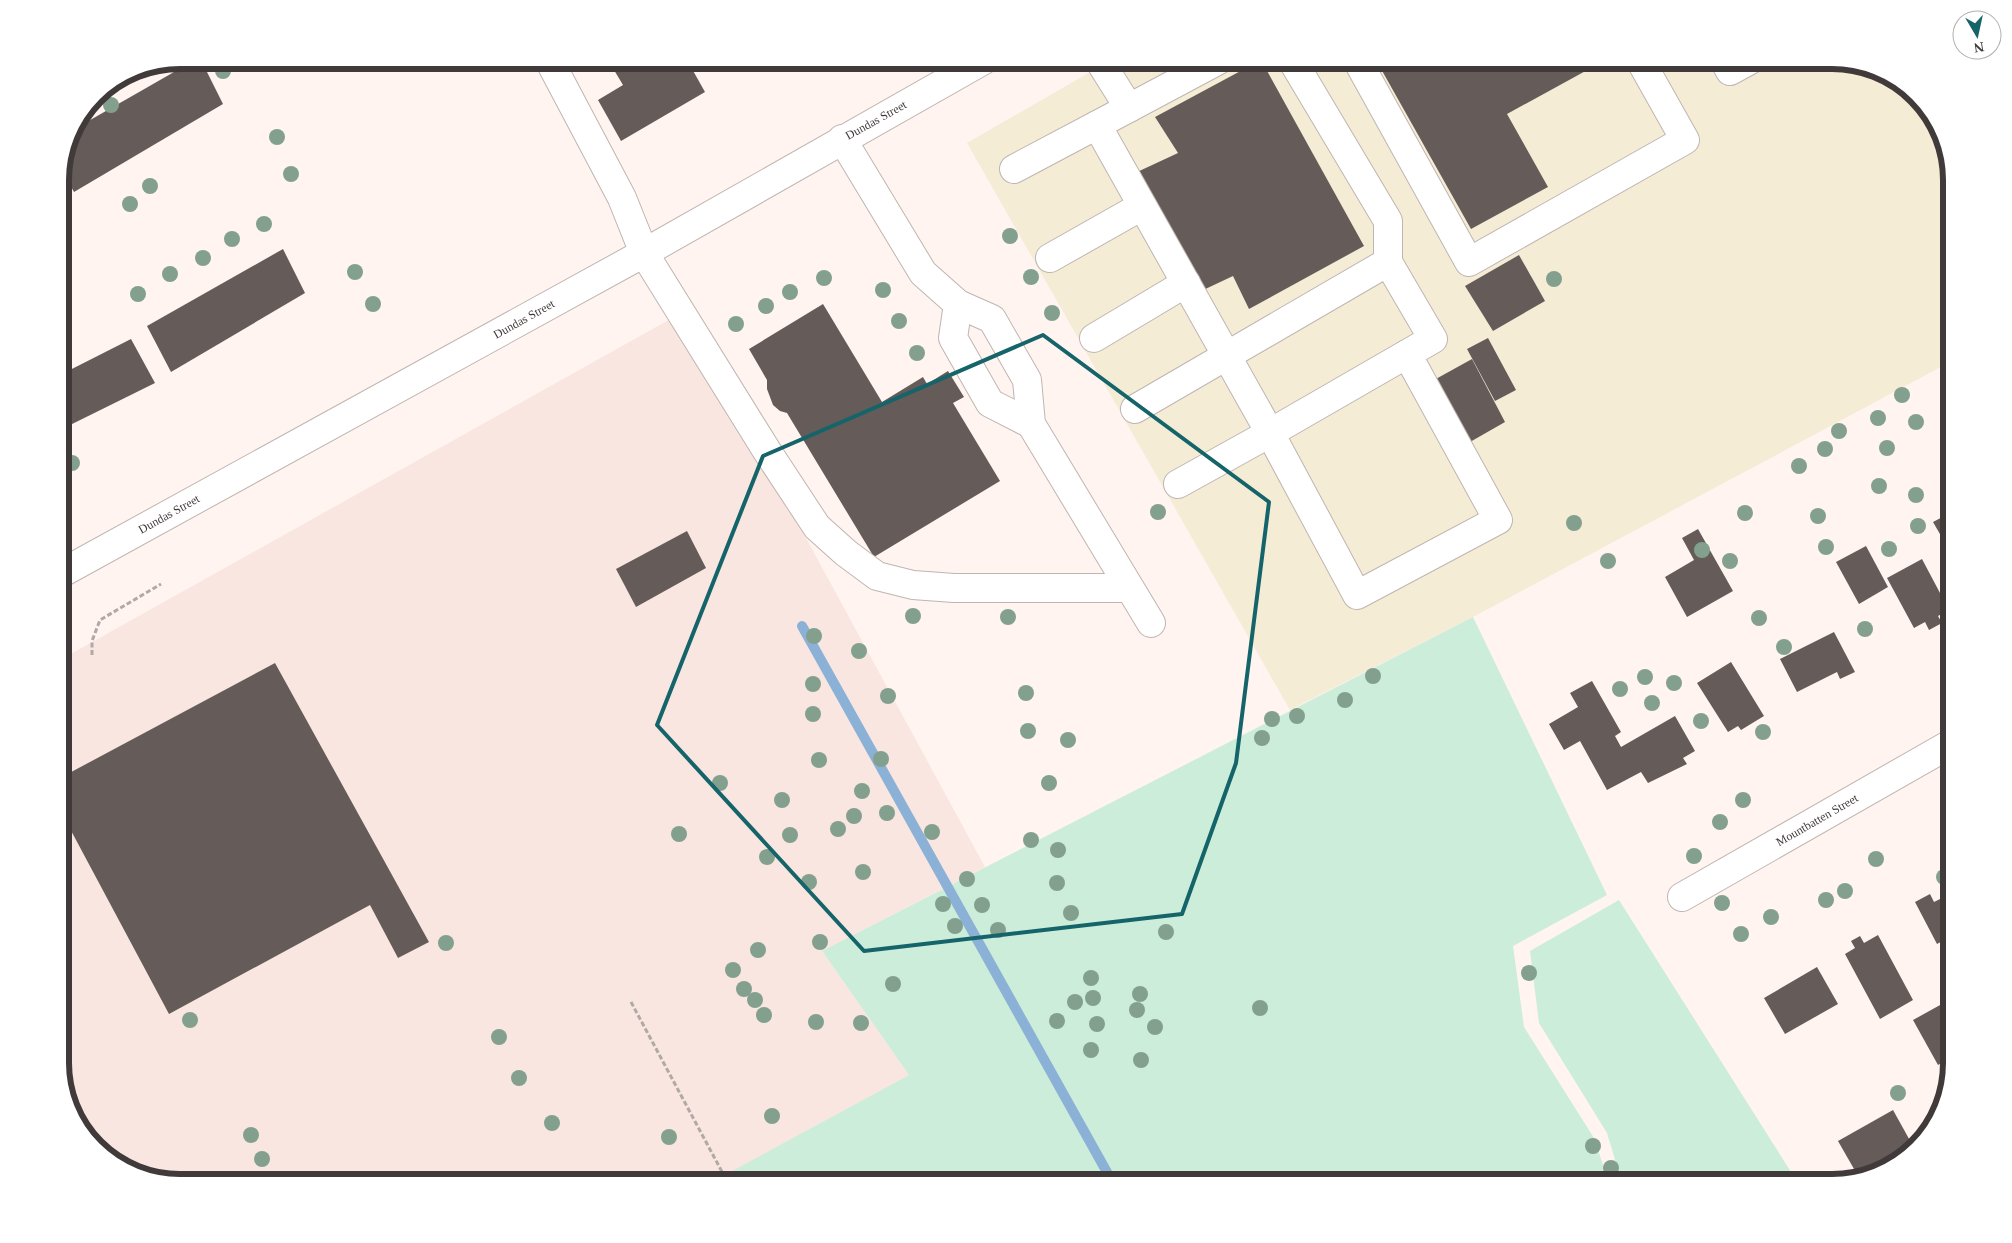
<svg xmlns="http://www.w3.org/2000/svg" width="2012" height="1243" font-family="Georgia,serif">
<style>
.commercial{fill:#f5ecd6}
.built{fill:#f9e6e0}
.green{fill:#ccedda}
.lines{fill:none;stroke-linecap:round;stroke-linejoin:round}
.stream{stroke:#8bb2d6;stroke-width:10}
.building{fill:#655c59}
.minor-casing{stroke:#bfb5b1;stroke-width:30}
.major-casing{stroke:#bfb5b1;stroke-width:30}
.path{stroke:#b1a9a6;stroke-width:3;stroke-dasharray:5 2.5;stroke-linecap:butt}
.minor{stroke:#fff;stroke-width:28}
.major{stroke:#fff;stroke-width:28}
.tree{fill:#83a08f}
.marked{fill:none;stroke:#15646a;stroke-width:4;stroke-linejoin:round}
.labels{text-anchor:middle;stroke-width:5;stroke-linejoin:round;paint-order:stroke}
.street-label{font-size:12px;fill:#403b3a;stroke:#fff}
.rim{fill:none;stroke:#403b3a;stroke-width:6}
</style>
<rect width="100%" height="100%" fill="#fff4f0"/>
<polygon class="commercial" points="1111,60 1833,60 1893,76 1936,119 1952,172 1952,361 1473,617 1290,710 967,143"/>
<polygon class="built" points="683,312 985,867 822,951 909,1075 735,1170 742,1183 179,1183 119,1167 76,1124 60,1071 60,660"/>
<g class="green">
<polygon points="1473,617 1607,895 1513,946 1524,1027 1594,1138 1609,1183 742,1183 734,1170 909,1075 822,951"/>
<polygon points="1619,900 1798,1183 1622,1183 1607,1133 1539,1023 1530,951"/>
</g>
<g class="lines">
<polyline class="stream" points="802,626 1113,1183"/>
</g>
<g class="building">
<polygon points="195,60 201,60 223,104 74,192 61,169 71,131"/>
<polygon points="608,60 687,60 705,92 621,141 598,100 623,85"/>
<polygon points="1261,60 1364,246 1249,309 1233,276 1199,292 1135,173 1178,153 1155,117"/>
<polygon points="1376,60 1586,60 1591,68 1507,114 1548,187 1471,229"/>
<polygon points="283,249 305,293 171,372 147,326"/>
<polygon points="1519,255 1545,301 1493,331 1465,286"/>
<polygon points="823,304 882,402 923,377 927,384 948,371 964,397 953,403 1000,481 874,557 787,413 780,411 773,405 767,389 767,380 749,349"/>
<polygon points="1488,338 1516,390 1495,401 1467,349"/>
<polygon points="131,339 155,383 60,430 60,375"/>
<polygon points="1472,359 1505,422 1470,442 1434,380"/>
<polygon points="1952,512 1952,555 1933,522"/>
<polygon points="1698,529 1733,591 1687,617 1665,577 1694,560 1682,538"/>
<polygon points="687,531 706,568 636,607 616,569"/>
<polygon points="1866,546 1888,587 1859,604 1836,562"/>
<polygon points="1922,559 1949,610 1938,616 1942,623 1929,630 1925,622 1914,628 1887,578"/>
<polygon points="1834,632 1855,672 1840,679 1837,672 1797,692 1780,659"/>
<polygon points="1731,662 1764,716 1741,730 1738,726 1728,732 1697,683"/>
<polygon points="275,663 429,942 398,958 370,905 169,1014 60,810 60,778"/>
<polygon points="1592,681 1621,732 1615,736 1621,747 1675,716 1695,751 1683,758 1687,764 1648,783 1641,772 1607,790 1580,741 1564,750 1549,724 1578,707 1570,693"/>
<polygon points="1952,893 1952,936 1937,944 1915,902 1930,894 1934,902"/>
<polygon points="1878,935 1913,1000 1880,1019 1845,954 1855,948 1851,941 1860,936 1864,943"/>
<polygon points="1817,967 1838,1004 1785,1034 1764,998"/>
<polygon points="1951,999 1952,1057 1938,1065 1913,1020"/>
<polygon points="1893,1110 1913,1146 1897,1162 1885,1169 1858,1176 1838,1141"/>
</g>
<g class="lines">
<g class="minor-casing">
<g id="minor">
<polyline points="549,60 622,198 644,253 767,451 817,527 846,553 877,576 913,585 954,588 1129,588"/>
<polyline points="1099,60 1129,108 1097,125 1270,433 1357,595 1498,520 1407,354"/>
<polyline points="1357,60 1469,262 1685,140 1640,60"/>
<polyline points="1724,60 1730,71 1750,60"/>
<polyline points="1129,108 1219,60"/>
<polyline points="842,139 923,273 958,304 992,319 1027,380 1031,424 1151,623"/>
<polyline points="1014,169 1097,125"/>
<polyline points="1050,258 1142,206"/>
<polyline points="958,304 953,338 990,403 1031,424"/>
<polyline points="1094,338 1186,283"/>
<polyline points="1135,409 1388,262"/>
<polyline points="1178,484 1270,433 1433,339 1388,262 1388,221 1292,60"/>
<polyline points="1682,897 1952,743"/>
</g>
</g>
<g class="major-casing">
<polyline id="major" points="60,574 644,253 984,60"/>
</g>
<g class="path">
<polyline points="92,655 92,641 100,620 161,584"/>
<polyline points="631,1002 728,1183"/>
</g>
<use href="#minor" class="minor"/>
<use href="#major" class="major"/>
</g>
<g class="tree">
<circle cx="223" cy="71" r="8"/>
<circle cx="111" cy="105" r="8"/>
<circle cx="277" cy="137" r="8"/>
<circle cx="291" cy="174" r="8"/>
<circle cx="150" cy="186" r="8"/>
<circle cx="130" cy="204" r="8"/>
<circle cx="264" cy="224" r="8"/>
<circle cx="1010" cy="236" r="8"/>
<circle cx="232" cy="239" r="8"/>
<circle cx="203" cy="258" r="8"/>
<circle cx="355" cy="272" r="8"/>
<circle cx="170" cy="274" r="8"/>
<circle cx="1031" cy="277" r="8"/>
<circle cx="824" cy="278" r="8"/>
<circle cx="1554" cy="279" r="8"/>
<circle cx="883" cy="290" r="8"/>
<circle cx="790" cy="292" r="8"/>
<circle cx="138" cy="294" r="8"/>
<circle cx="373" cy="304" r="8"/>
<circle cx="766" cy="306" r="8"/>
<circle cx="1052" cy="313" r="8"/>
<circle cx="899" cy="321" r="8"/>
<circle cx="736" cy="324" r="8"/>
<circle cx="917" cy="353" r="8"/>
<circle cx="1902" cy="395" r="8"/>
<circle cx="1878" cy="418" r="8"/>
<circle cx="1916" cy="422" r="8"/>
<circle cx="1839" cy="431" r="8"/>
<circle cx="1887" cy="448" r="8"/>
<circle cx="1825" cy="449" r="8"/>
<circle cx="72" cy="463" r="8"/>
<circle cx="1799" cy="466" r="8"/>
<circle cx="1879" cy="486" r="8"/>
<circle cx="1916" cy="495" r="8"/>
<circle cx="1158" cy="512" r="8"/>
<circle cx="1745" cy="513" r="8"/>
<circle cx="1818" cy="516" r="8"/>
<circle cx="1574" cy="523" r="8"/>
<circle cx="1918" cy="526" r="8"/>
<circle cx="1826" cy="547" r="8"/>
<circle cx="1889" cy="549" r="8"/>
<circle cx="1702" cy="550" r="8"/>
<circle cx="1608" cy="561" r="8"/>
<circle cx="1730" cy="561" r="8"/>
<circle cx="913" cy="616" r="8"/>
<circle cx="1008" cy="617" r="8"/>
<circle cx="1759" cy="618" r="8"/>
<circle cx="1865" cy="629" r="8"/>
<circle cx="814" cy="636" r="8"/>
<circle cx="1784" cy="647" r="8"/>
<circle cx="859" cy="651" r="8"/>
<circle cx="1373" cy="676" r="8"/>
<circle cx="1645" cy="677" r="8"/>
<circle cx="1674" cy="683" r="8"/>
<circle cx="813" cy="684" r="8"/>
<circle cx="1620" cy="689" r="8"/>
<circle cx="1026" cy="693" r="8"/>
<circle cx="888" cy="696" r="8"/>
<circle cx="1345" cy="700" r="8"/>
<circle cx="1652" cy="703" r="8"/>
<circle cx="813" cy="714" r="8"/>
<circle cx="1297" cy="716" r="8"/>
<circle cx="1272" cy="719" r="8"/>
<circle cx="1701" cy="721" r="8"/>
<circle cx="1028" cy="731" r="8"/>
<circle cx="1763" cy="732" r="8"/>
<circle cx="1262" cy="738" r="8"/>
<circle cx="1068" cy="740" r="8"/>
<circle cx="881" cy="759" r="8"/>
<circle cx="819" cy="760" r="8"/>
<circle cx="720" cy="783" r="8"/>
<circle cx="1049" cy="783" r="8"/>
<circle cx="862" cy="791" r="8"/>
<circle cx="782" cy="800" r="8"/>
<circle cx="1743" cy="800" r="8"/>
<circle cx="887" cy="813" r="8"/>
<circle cx="854" cy="816" r="8"/>
<circle cx="1720" cy="822" r="8"/>
<circle cx="838" cy="829" r="8"/>
<circle cx="932" cy="832" r="8"/>
<circle cx="679" cy="834" r="8"/>
<circle cx="790" cy="835" r="8"/>
<circle cx="1031" cy="840" r="8"/>
<circle cx="1058" cy="850" r="8"/>
<circle cx="1694" cy="856" r="8"/>
<circle cx="767" cy="857" r="8"/>
<circle cx="1876" cy="859" r="8"/>
<circle cx="863" cy="872" r="8"/>
<circle cx="1944" cy="877" r="8"/>
<circle cx="967" cy="879" r="8"/>
<circle cx="809" cy="882" r="8"/>
<circle cx="1057" cy="883" r="8"/>
<circle cx="1845" cy="891" r="8"/>
<circle cx="1826" cy="900" r="8"/>
<circle cx="1722" cy="903" r="8"/>
<circle cx="943" cy="904" r="8"/>
<circle cx="982" cy="905" r="8"/>
<circle cx="1071" cy="913" r="8"/>
<circle cx="1771" cy="917" r="8"/>
<circle cx="955" cy="926" r="8"/>
<circle cx="998" cy="930" r="8"/>
<circle cx="1166" cy="932" r="8"/>
<circle cx="1741" cy="934" r="8"/>
<circle cx="820" cy="942" r="8"/>
<circle cx="446" cy="943" r="8"/>
<circle cx="758" cy="950" r="8"/>
<circle cx="733" cy="970" r="8"/>
<circle cx="1529" cy="973" r="8"/>
<circle cx="1091" cy="978" r="8"/>
<circle cx="893" cy="984" r="8"/>
<circle cx="744" cy="989" r="8"/>
<circle cx="1140" cy="994" r="8"/>
<circle cx="1093" cy="998" r="8"/>
<circle cx="755" cy="1000" r="8"/>
<circle cx="1075" cy="1002" r="8"/>
<circle cx="1260" cy="1008" r="8"/>
<circle cx="1137" cy="1010" r="8"/>
<circle cx="764" cy="1015" r="8"/>
<circle cx="190" cy="1020" r="8"/>
<circle cx="1057" cy="1021" r="8"/>
<circle cx="816" cy="1022" r="8"/>
<circle cx="861" cy="1023" r="8"/>
<circle cx="1097" cy="1024" r="8"/>
<circle cx="1155" cy="1027" r="8"/>
<circle cx="499" cy="1037" r="8"/>
<circle cx="1091" cy="1050" r="8"/>
<circle cx="1141" cy="1060" r="8"/>
<circle cx="519" cy="1078" r="8"/>
<circle cx="1898" cy="1093" r="8"/>
<circle cx="772" cy="1116" r="8"/>
<circle cx="552" cy="1123" r="8"/>
<circle cx="251" cy="1135" r="8"/>
<circle cx="669" cy="1137" r="8"/>
<circle cx="1593" cy="1146" r="8"/>
<circle cx="262" cy="1159" r="8"/>
<circle cx="1611" cy="1168" r="8"/>
</g>
<path class="marked" d="M1043,335L1269,502L1236,763L1182,914L864,951L657,725L763,456Z"/>
<g class="labels">
<g class="street-label">
<text transform="translate(876 120) rotate(-29)" y="4">Dundas Street</text>
<text transform="translate(524 319) rotate(-29)" y="4">Dundas Street</text>
<text transform="translate(169 514) rotate(-29)" y="4">Dundas Street</text>
<text transform="translate(1817 820) rotate(-30)" y="4">Mountbatten Street</text>
</g>
</g>
<path d="M0 0H2012V1243H0ZM180 69H1832A111 111 0 0 1 1943 180V1063A111 111 0 0 1 1832 1174H180A111 111 0 0 1 69 1063V180A111 111 0 0 1 180 69Z" fill="#fff" fill-rule="evenodd"/>
<path class="rim" d="M180 69H1832A111 111 0 0 1 1943 180V1063A111 111 0 0 1 1832 1174H180A111 111 0 0 1 69 1063V180A111 111 0 0 1 180 69Z"/>
<g transform="translate(1977 35) rotate(171)"><circle r="24" fill="#ffffff" stroke="#b3b1b0"/>
<path d="M0-4L9 19L0 12L-9 19Z" fill="#15646a"/>
<text y="-8" font-size="14" font-weight="bold" text-anchor="middle" fill="#403b3a">N</text>
</g>
</svg>
